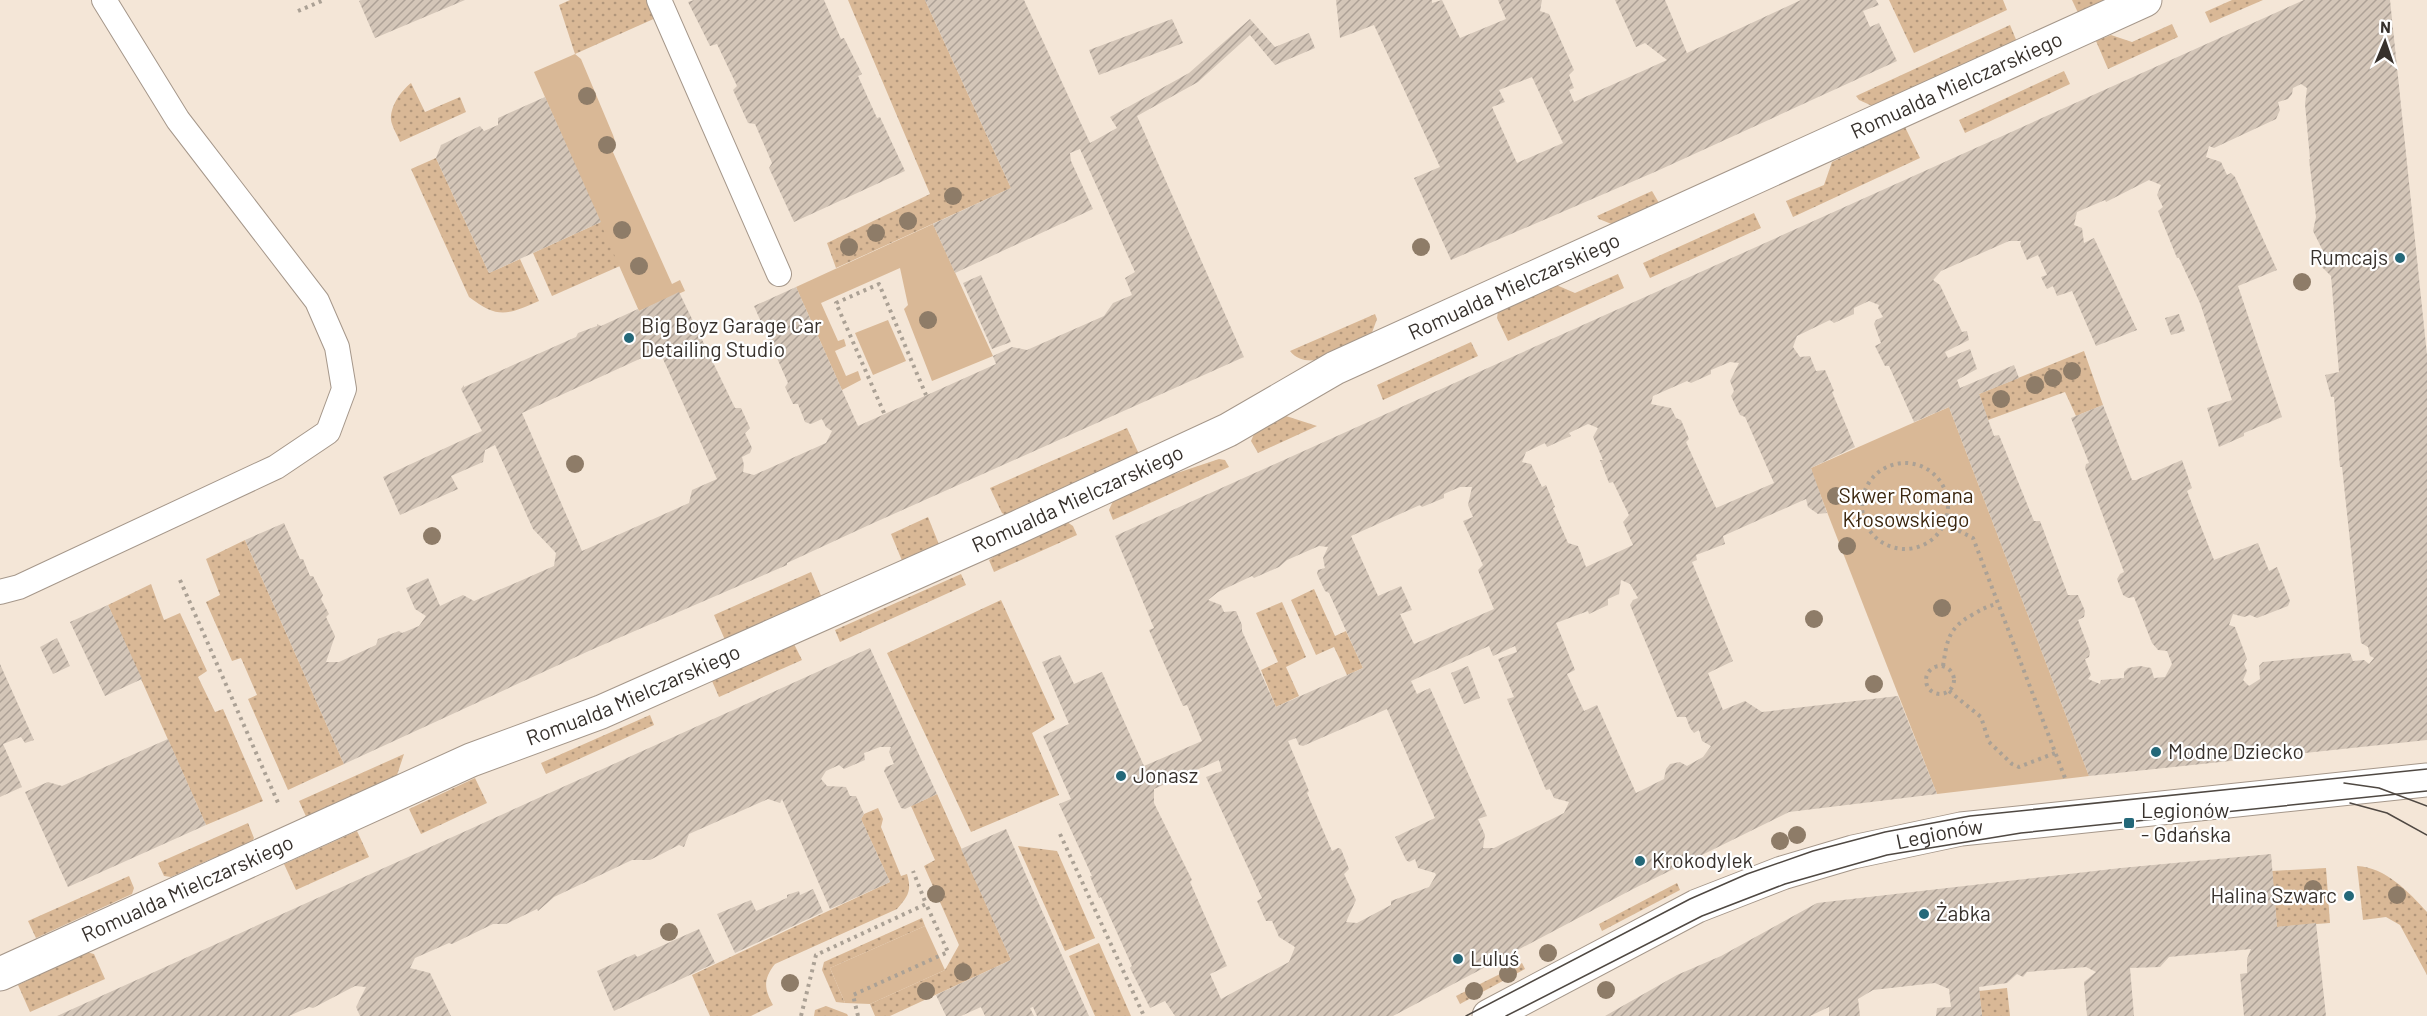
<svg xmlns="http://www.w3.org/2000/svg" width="2427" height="1016" font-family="Barlow,sans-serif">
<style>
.grass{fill:url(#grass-dots)}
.green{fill:#d9b896}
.building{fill:url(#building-hatch);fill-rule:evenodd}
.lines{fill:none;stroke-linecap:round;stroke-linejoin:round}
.lane-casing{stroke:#a5978a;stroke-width:26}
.street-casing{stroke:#a5978a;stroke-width:35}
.secondary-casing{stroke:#a5978a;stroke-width:35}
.path{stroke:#aba195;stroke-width:4;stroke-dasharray:3 4.5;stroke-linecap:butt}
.lane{stroke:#fff;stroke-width:24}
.street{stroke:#fff;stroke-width:33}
.secondary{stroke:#fff;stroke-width:33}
.tram{stroke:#4f4842;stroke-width:1.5}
.tree{fill:#8e7c68}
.poi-dot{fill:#246879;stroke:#fff;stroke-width:2}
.labels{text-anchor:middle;stroke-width:4.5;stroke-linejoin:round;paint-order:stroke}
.street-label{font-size:21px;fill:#37312c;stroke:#fff}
.poi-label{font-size:21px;fill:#37312c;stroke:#fff;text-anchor:start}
.park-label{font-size:21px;fill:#3b260e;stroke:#fff}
</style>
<defs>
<pattern id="grass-dots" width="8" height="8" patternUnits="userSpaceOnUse" patternTransform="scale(1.5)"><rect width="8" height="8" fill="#d9b896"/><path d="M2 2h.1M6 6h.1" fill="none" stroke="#b1967b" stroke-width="1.8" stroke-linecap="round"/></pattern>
<pattern id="building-hatch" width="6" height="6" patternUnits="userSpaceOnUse" patternTransform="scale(1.5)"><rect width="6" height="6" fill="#d4c6b8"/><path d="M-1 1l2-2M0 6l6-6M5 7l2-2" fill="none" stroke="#ada196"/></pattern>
</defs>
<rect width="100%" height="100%" fill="#f4e6d7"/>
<g class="grass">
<polygon points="570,0 649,0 658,17 575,54 559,5"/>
<polygon points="848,0 925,0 1011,188 836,268 827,243 930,194"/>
<polygon points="1889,0 2003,0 2007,10 1914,53"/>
<polygon points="2072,0 2117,0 2080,17"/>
<polygon points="2232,0 2263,0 2210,23 2205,12"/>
<polygon points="2172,24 2178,37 2108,69 2096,41 2111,35 2132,42"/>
<polygon points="2010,25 2017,42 1879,109 1859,100 1856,96"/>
<polygon points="2064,71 2070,84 1965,133 1959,120"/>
<path d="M411,83L425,112L460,97L466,112L400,142C398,136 392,127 391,120C390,106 401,91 411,83Z"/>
<polygon points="1905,127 1920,158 1793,217 1786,201 1824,185 1832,162"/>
<path d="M436,158L489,273L520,259L539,301C507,315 498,319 469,297L411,169Z"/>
<polygon points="1652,191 1659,203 1619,227 1599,219 1597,216"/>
<polygon points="1754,213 1761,228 1650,278 1643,263"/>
<polygon points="601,222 620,266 552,296 533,253"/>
<polygon points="1618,274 1624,288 1508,341 1497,318 1498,311 1554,284 1575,293"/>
<path d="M1375,314L1377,319L1370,338C1349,347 1309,375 1290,351Z"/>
<polygon points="1471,342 1478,356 1383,400 1377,385"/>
<polygon points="2084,351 2103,405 2076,416 2065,392 1988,420 1979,394"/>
<polygon points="1286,416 1317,426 1258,453 1251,441 1254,434"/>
<polygon points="1127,428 1138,452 1137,457 1008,516 1002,513 990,488"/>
<polygon points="1219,459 1225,460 1229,467 1113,520 1109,510 1113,501 1159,479"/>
<polygon points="928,517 940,547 903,563 891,534"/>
<polygon points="1064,520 1073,526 1077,535 994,572 989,560 1012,544"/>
<polygon points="245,540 344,764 288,790 248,699 257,695 241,658 232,661 206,602 220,595 206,559"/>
<polygon points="811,572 822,598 725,640 714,615"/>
<polygon points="961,574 966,585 840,642 835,630"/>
<polygon points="151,584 164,620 180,613 207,671 198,677 215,712 223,709 263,801 206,825 108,605"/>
<polygon points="1314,589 1335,636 1346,631 1363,668 1347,675 1334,647 1316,655 1291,600"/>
<polygon points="1001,600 1055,719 1032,733 1059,795 971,832 887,653"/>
<polygon points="1282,602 1306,657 1286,667 1299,696 1276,707 1261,670 1278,662 1256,613"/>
<polygon points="794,644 802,660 719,697 712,681"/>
<polygon points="650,715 654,725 546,774 541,763"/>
<polygon points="404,754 394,784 309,823 299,801"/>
<polygon points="475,778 487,803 421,834 409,809"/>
<polygon points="937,794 1011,960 890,1016 875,1016 870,1004 945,970 959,945 924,866 935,860 911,806"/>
<path d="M878,808L883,819L881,827L901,876L907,874C912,891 908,896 897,909L775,964C763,979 764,989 773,1005L751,1016H710L692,975L890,882L861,819L864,814Z"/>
<polygon points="248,823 254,838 248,849 211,859 171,877 164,876 158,863"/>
<polygon points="357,831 369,857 296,890 284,864"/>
<polygon points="1018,846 1057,851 1095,938 1065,951"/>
<path d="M2357,866C2385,867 2409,892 2427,912V975L2400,925L2386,917L2363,920Z"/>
<polygon points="2326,868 2330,923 2277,927 2272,871"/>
<polygon points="129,876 134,888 132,894 36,938 28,921"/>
<polygon points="1677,883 1680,890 1602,931 1599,924"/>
<polygon points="922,918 925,926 830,968 845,1003 836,1002 822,970 824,962"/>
<polygon points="1099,943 1131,1016 1095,1016 1069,956"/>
<polygon points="86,952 94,954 105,979 30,1012 18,985"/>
<polygon points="1522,963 1525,969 1460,1004 1456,996"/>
<polygon points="2007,988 2010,1016 1982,1016 1979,991"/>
<polygon points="826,1006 847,1014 848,1016 814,1016 815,1010"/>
</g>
<g class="green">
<polygon points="575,54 581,59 613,135 615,141 612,150 672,284 680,280 685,291 639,311 534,72"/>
<polygon points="933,224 993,356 932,381 904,309 908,305 900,268 821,303 838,341 844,339 846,346 835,351 846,376 858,371 861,380 842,390 796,287"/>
<polygon points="888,320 906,361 873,375 855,333"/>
<polygon points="1949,407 2089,776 1937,794 1813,476 1811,468"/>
<polygon points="925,926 945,970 870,1004 845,1003 830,968"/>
</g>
<g class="building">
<polygon points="362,0 465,0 375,38 359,1"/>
<polygon points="694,0 824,0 841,39 844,38 862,74 858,76 877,118 880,117 905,171 794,222 769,168 772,163 755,124 748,123 733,90 737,86 717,44 710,46 688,2"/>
<path d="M925,0H1024L1090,143L1117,128L1110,117L1189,73L1250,19L1275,47L1309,33L1315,48L1275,65L1250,35L1198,82L1137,116L1244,357L869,525L787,563V565L591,650L344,764L245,540L284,523L300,559H303L310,576H313L323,595L321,599L329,614L326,617L335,636L326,662H339L376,645L378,639L399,631L402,633L419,626L426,616L415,609L406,588L428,578L440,606L463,595L474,601L554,566L556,553L533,529L495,445L485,450L483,462L451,476L458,489L400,515L383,477L482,431L461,389L464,385V387L576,337L578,333L597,326V324L601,326L638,309L639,311L679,292L735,408H741L750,428L745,433L752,448L750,453L742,457L744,465L743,472L754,475L826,443L832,431L826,427L822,419L811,424L805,422L798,404H793L785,387L788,383L754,306L796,287L858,426L996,364L993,356L1012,347L1027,350L1104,316L1113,303L1132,295L1125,278L1135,272L1080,149L1070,153L1071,161L1093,209L955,273L933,224L1011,188ZM659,350L717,479L692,490L689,503L582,551L522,413Z"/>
<path d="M1336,0H1432V3L1442,0L1460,38L1506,19L1498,0H1542L1540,11L1549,14L1574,70L1569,75L1574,88L1569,90L1574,102L1667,60L1645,43L1636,47L1615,0H1665L1687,53L1801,0H1876L1879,5L1863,11L1870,27L1879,23L1897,61L1657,171L1451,260L1414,178L1440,167L1374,25L1340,38ZM1532,77L1563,143L1517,163L1492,107L1505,102L1499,90Z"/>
<path d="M2304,0H2390L2427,355V740L2089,776L1949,407L1914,422L1889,366H1885L1875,346L1881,343L1874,324L1876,320L1883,317L1878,308L1879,305L1869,301L1854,308V314L1834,323L1830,320L1797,336L1793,347L1800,357L1810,356L1816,371L1825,370L1834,391L1832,392L1855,447L1811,468L1827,513L1818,514L1808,507L1806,499L1723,536L1725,544L1696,555L1697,560L1692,562L1733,661L1708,673L1723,710L1745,701L1762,712L1898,696L1937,794L1789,812L1633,889L1393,1016H1175L1165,1001L1150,1008L1130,968L1132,966L1101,897L1099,898L1090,876H1092L1059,804L1071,799L1043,736L1069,724L1042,662L1060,655L1074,684L1102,672L1144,766L1202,741L1187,705L1183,706L1149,630L1154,628L1115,536ZM2301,84L2307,88L2305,104L2310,159H2309L2316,217L2313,231L2323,251L2322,267L2331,276L2339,372L2325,375L2331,397H2334L2340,467H2342L2361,643L2368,647L2370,656L2374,658L2369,664L2364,660L2353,661L2350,653L2263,662L2259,666L2260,679L2249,686L2243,680L2247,671L2244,664L2247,659L2235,627L2229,625L2233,614L2244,617L2250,615L2257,618L2288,606L2290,601L2277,567L2269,571L2258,543L2214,560L2187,491L2192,488L2182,460L2136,480H2132L2103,405L2071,418L2089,463L2086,464L2085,468L2124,572L2120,574L2117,579L2123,595L2128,598L2134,597L2152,643L2158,650L2167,651L2172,664L2165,677L2154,678L2151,668L2140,666L2128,668L2124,672V678L2101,680L2100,684L2088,679L2091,675L2085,659L2089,657L2090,652L2078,620L2084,617L2085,611L2078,595H2068L2040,521H2034L1999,435L1994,436L1979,394L2019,378L2014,365L1960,388L1957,380L1977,369L1970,349L1948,358L1945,352L1969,340L1967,331L1962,332L1940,285L1933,280L1941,271L2009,241H2021L2020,244L2027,260L2038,255L2047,275L2041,277L2047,289L2053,286L2057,296L2072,291L2096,346L2137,330L2094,238L2084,243L2082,228L2074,225L2077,212L2105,200L2106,202L2149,180L2161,185L2157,195L2163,207L2158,211L2177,258H2179L2200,303L2232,400L2207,408L2219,447L2244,436V433L2282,417L2238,286L2277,270L2235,177L2231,173L2227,175L2221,162L2206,157L2209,146L2214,148L2276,119L2280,110L2278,102L2288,99L2292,94L2293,88ZM1730,362L1739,363L1730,381L1734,391L1731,396L1740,415L1745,417L1774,483L1716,508L1686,442L1689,439L1681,420L1676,418L1671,408L1651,404L1653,396L1687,381L1691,383L1711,374V370ZM1588,424L1598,428L1593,437L1603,460H1600L1609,483L1613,482L1629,515L1623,522L1633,545L1586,567L1578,546L1568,543L1553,508L1555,507L1546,485L1542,487L1531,464L1522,462L1526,452L1545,443L1547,447L1571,436L1569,433ZM1460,487H1472L1468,505L1473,517L1463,521L1483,565L1478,570L1494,609L1414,644L1400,614L1412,610L1401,586L1378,596L1351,536L1420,505L1422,507L1444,498V494ZM1319,546L1328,547L1323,558L1325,568L1318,570L1317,574L1325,591L1329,593L1363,668L1276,707L1242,631V625L1236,611L1224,612L1221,605L1208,600L1218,592L1252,576L1254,578L1279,567L1287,560ZM1621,580L1630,584L1638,598L1633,600L1630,605L1677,717H1686L1690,728L1694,733L1699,730L1702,741L1711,746L1703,757L1687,766L1680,762L1670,764L1666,769L1664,779L1636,793L1597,705L1584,711L1567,674L1575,670L1556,623L1588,611L1589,614L1608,605V599L1619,594ZM1489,646L1493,656L1515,646L1517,652L1498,659L1514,697L1507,699L1546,790L1550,789L1554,798L1569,802L1564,813L1494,848H1483L1485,835L1478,819L1487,816L1430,688L1417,694L1411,681ZM1387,709L1435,818L1395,837L1406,860L1409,862L1415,859L1418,868L1435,873L1436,875L1429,887L1391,901V905L1357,923L1346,922L1356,900L1344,874L1349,869L1341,849L1338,848L1332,851L1307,793L1309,791L1288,741L1296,738L1299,745L1303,746ZM1219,760L1222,771L1206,777L1262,898L1257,901L1266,921H1272L1279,937L1295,947L1289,962L1221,999L1210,974L1227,966L1190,882L1192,880L1154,803V789Z"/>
<polygon points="1172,19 1183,43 1099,75 1089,50"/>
<polygon points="545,97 601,222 489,273 436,158 441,145 480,126 484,131 498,125 498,118"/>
<polygon points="981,275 1011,342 992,349 963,283"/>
<polygon points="2179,314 2185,331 2171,335 2165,318"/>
<polygon points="108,605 142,679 105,696 70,622"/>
<polygon points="57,638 70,666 53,674 40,647"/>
<polygon points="870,648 937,794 905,809 901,808 884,771 886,767 894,764 889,752 891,747 880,747 864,753 865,760 844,769 839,765 826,771 821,779 827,786 846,787 850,796 856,796 864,814 861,819 890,882 848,901 830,909 782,799 780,803 768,799 689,834 684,847 679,845 650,860 632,860 554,897 538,911 537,909 506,924 493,924 452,944 449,943 415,958 410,968 430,973 451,1016 360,1016 356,1007 366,987 355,986 313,1008 309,1007 289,1016 57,1016"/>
<polygon points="0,664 34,740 25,743 21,737 3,744 22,787 0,797"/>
<polygon points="1468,666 1480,698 1464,704 1451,673"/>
<polygon points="168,739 206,825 68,887 25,792 48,782 62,786"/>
<polygon points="1006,829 1026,875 1089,1016 1037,1016 1033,1007 1030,1008 1034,1016 985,1016 981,1007 961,1016 946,1016 936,995 1011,960 961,849"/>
<polygon points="2271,854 2277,927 2316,923 2326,1016 2244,1016 2240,974 2247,973 2247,959 2251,949 2169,957 2160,967 2130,968 2134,1016 2087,1016 2084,982 2096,972 2086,967 2027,972 2023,977 2017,974 2007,983 1979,987 1982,1016 1936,1016 1937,1008 1951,1007 1949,989 1935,983 1873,990 1858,999 1860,1016 1829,1016 1829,1007 1810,1016 1605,1016 1677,975 1721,956 1817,903 2121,868"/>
<polygon points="813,889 823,912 735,953 717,914 751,900 756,911 787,898 787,895 799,891 800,895"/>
<polygon points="699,929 715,963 614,1011 597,971 635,954 637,957"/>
</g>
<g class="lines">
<g class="lane-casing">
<g id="lane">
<polyline points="659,0 779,274"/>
<polyline points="0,592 19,587 276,467 328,432 344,389 337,347 317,301 178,120 104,0"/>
</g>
</g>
<g class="street-casing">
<g id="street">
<path id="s1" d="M0,974L471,760L601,712L1018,527L1228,430L1335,368L2145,0"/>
</g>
</g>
<g class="secondary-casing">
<g id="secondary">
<path id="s2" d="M1489,1016L1697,906L1782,873L1853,852L1961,829L2427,780"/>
</g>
</g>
<g class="path">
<polyline points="298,11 324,0"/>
<polyline points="884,413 836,303 879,284 926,395"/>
<circle cx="1905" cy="506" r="43"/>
<polyline points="1945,524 1973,538 2065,778"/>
<polyline points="180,580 279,805"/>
<circle cx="1940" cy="680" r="14"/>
<path d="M1943,666C1947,641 1948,628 1972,615C1981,610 1987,606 1997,604"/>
<polyline points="1949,691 1981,717 1989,742 2012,764 2019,767 2055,753"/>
<polyline points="1060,834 1144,1016"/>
<polyline points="801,1016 816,955 926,904 913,871"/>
<polyline points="858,1016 853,995 948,952 926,904"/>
</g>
<use href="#lane" class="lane"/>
<use href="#street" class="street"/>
<use href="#secondary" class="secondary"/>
<g class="tram">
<polyline points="2344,783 2379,788 2427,806"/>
<polyline points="2350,803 2387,813 2427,835"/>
<polyline points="1466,1016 1690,899 1747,874 1813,851 1885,832 1970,816 2427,769"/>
<polyline points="1506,1016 1702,916 1785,884 1887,855 2021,833 2427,791"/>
</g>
</g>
<g class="tree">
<circle cx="587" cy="96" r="9"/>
<circle cx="607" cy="145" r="9"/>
<circle cx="953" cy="196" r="9"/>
<circle cx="908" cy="221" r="9"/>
<circle cx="622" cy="230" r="9"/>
<circle cx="876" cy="233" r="9"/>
<circle cx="849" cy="247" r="9"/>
<circle cx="1421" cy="247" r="9"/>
<circle cx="639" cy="266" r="9"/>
<circle cx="2302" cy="282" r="9"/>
<circle cx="928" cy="320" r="9"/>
<circle cx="2072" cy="371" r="9"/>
<circle cx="2053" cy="378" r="9"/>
<circle cx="2035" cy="385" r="9"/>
<circle cx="2001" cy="399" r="9"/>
<circle cx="575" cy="464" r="9"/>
<circle cx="1836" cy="496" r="9"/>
<circle cx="432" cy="536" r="9"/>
<circle cx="1847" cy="546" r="9"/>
<circle cx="1942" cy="608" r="9"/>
<circle cx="1814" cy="619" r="9"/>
<circle cx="1874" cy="684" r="9"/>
<circle cx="1797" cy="835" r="9"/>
<circle cx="1780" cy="841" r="9"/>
<circle cx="2313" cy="889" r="9"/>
<circle cx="936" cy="894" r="9"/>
<circle cx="2397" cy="895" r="9"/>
<circle cx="669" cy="932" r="9"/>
<circle cx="1548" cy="953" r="9"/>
<circle cx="963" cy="972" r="9"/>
<circle cx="1508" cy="974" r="9"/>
<circle cx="790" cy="983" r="9"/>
<circle cx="1606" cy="990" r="9"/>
<circle cx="926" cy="991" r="9"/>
<circle cx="1474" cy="991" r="9"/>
</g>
<g class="poi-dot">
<circle cx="2400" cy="258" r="6"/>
<circle cx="629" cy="338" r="6"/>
<circle cx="2156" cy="752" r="6"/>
<circle cx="1121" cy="776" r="6"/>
<rect x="2123" y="817" width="12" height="12" rx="3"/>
<circle cx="1640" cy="861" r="6"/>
<circle cx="2349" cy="896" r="6"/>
<circle cx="1924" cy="914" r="6"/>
<circle cx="1458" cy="959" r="6"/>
</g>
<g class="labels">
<g class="street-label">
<text dy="7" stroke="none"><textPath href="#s1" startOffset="2150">Romualda Mielczarskiego</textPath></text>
<text dy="7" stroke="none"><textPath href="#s1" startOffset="1664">Romualda Mielczarskiego</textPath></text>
<text dy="7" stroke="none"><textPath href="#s1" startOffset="1178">Romualda Mielczarskiego</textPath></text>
<text dy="7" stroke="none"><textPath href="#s1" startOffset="692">Romualda Mielczarskiego</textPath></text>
<text dy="7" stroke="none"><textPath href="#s2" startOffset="489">Legionów</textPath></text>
<text dy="7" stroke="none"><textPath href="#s1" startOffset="206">Romualda Mielczarskiego</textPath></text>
</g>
<g class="poi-label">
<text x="2388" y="265" text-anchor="end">Rumcajs</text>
<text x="641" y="333">Big Boyz Garage Car<tspan x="641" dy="24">Detailing Studio</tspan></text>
<text x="2168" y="759">Modne Dziecko</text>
<text x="1133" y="783">Jonasz</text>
<text x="2141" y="818">Legionów<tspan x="2141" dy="24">- Gdańska</tspan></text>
<text x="1652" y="868">Krokodylek</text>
<text x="2337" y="903" text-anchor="end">Halina Szwarc</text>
<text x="1936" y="921">Żabka</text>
<text x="1470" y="966">Luluś</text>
</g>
<g class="park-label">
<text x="1906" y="503">Skwer Romana<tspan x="1906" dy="24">Kłosowskiego</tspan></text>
</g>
</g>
<g transform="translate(2385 42) rotate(2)" stroke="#ffffff" stroke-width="4.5" paint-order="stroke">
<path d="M0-4.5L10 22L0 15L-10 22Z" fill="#37312c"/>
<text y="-9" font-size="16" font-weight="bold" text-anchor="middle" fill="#37312c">N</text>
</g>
</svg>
